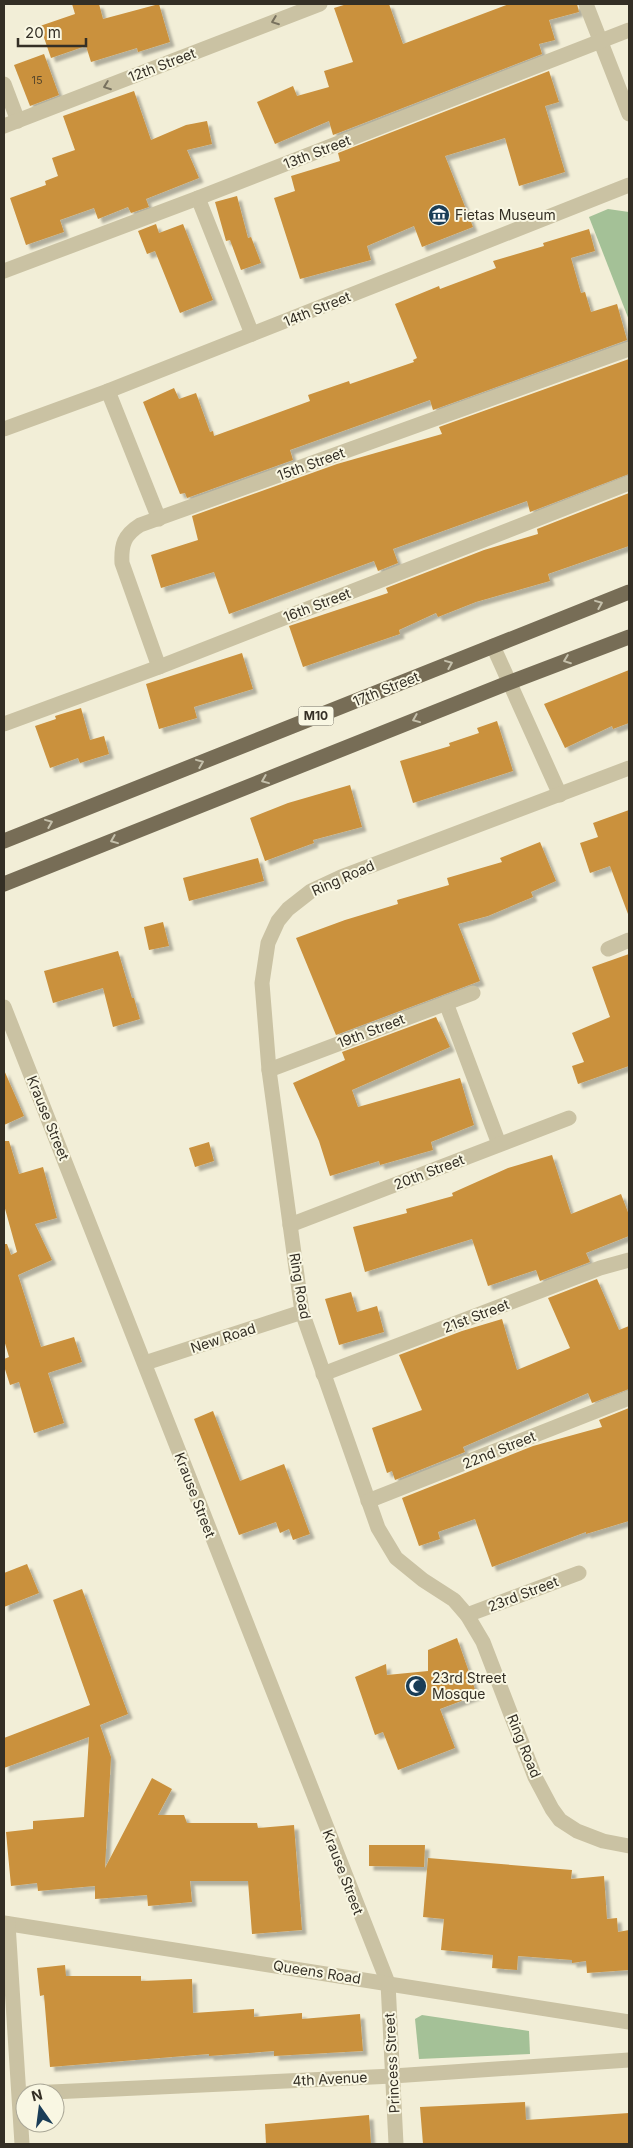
<svg xmlns="http://www.w3.org/2000/svg" width="633" height="2148" font-family="Inter,sans-serif">
<style>
.green{fill:#a4c197}
.building{fill:#ca913d;filter:url(#shadow)}
.lines{fill:none;stroke-linecap:round;stroke-linejoin:round}
.minor{stroke:#cac2a3;stroke-width:15}
.major{stroke:#776d56;stroke-width:15}
.oneway{stroke:#78715e}
.oneway2{stroke:#c5c0ab}
.labels{text-anchor:middle;stroke-width:4;stroke-linejoin:round;paint-order:stroke}
.number-label{font-size:11px;fill:#5a482b}
.shield{fill:#f9f7e3;stroke:#6f6b5e;stroke-width:1}
.shield-label{font-size:12px;font-weight:bold;fill:#342f25}
.street-label{font-size:14px;fill:#342f25;stroke:#f9f7e3}
.poi-label{font-size:14px;fill:#342f25;stroke:#f9f7e3;text-anchor:start}
</style>
<defs>
<filter id="shadow"><feDropShadow dx="4.5" dy="4.5" stdDeviation="1" flood-color="#0004"/></filter>
</defs>
<rect width="100%" height="100%" fill="#f2eed7"/>
<g class="green">
<polygon points="608,209 629,212 629,320 589,217"/>
<polygon points="422,2015 529,2031 530,2054 419,2059 415,2019"/>
</g>
<g class="building">
<polygon points="72,4 99,4 103,19 159,4 170,42 138,52 137,48 91,62 86,46 51,58 40,26 75,14"/>
<polygon points="347,4 389,4 403,44 509,4 577,4 579,12 549,20 555,40 539,44 542,54 333,135 329,121 275,144 257,102 293,86 297,96 329,87 324,71 353,62 334,8"/>
<polygon points="44,54 59,95 30,106 14,65"/>
<polygon points="549,71 559,102 545,106 565,172 519,186 505,138 445,156 473,227 422,247 414,226 367,246 371,260 300,279 274,198 295,191 291,176 340,161 338,153"/>
<polygon points="134,91 151,140 186,125 207,121 212,144 187,150 199,178 146,199 149,207 131,213 128,207 98,219 94,208 60,220 64,232 26,245 10,198 46,185 45,181 58,176 52,158 75,150 63,116"/>
<polygon points="237,196 248,238 251,237 261,263 241,270 230,240 226,241 215,202"/>
<polygon points="156,224 159,233 183,224 213,300 180,313 155,251 147,254 138,231"/>
<polygon points="589,229 595,251 571,258 581,293 585,292 591,312 617,304 627,340 433,410 430,400 290,450 293,460 187,498 185,493 180,494 143,402 174,388 179,399 196,393 210,432 213,431 214,436 310,401 308,395 349,381 350,384 414,362 413,360 417,358 395,304 439,286 440,289 496,268 493,261 544,246 543,243"/>
<polygon points="629,359 629,474 530,512 527,501 393,549 398,563 378,571 374,561 229,614 214,572 161,588 151,555 198,540 192,516 337,464 442,434 439,427"/>
<polygon points="629,493 629,546 548,574 550,581 476,602 438,617 436,613 399,630 400,634 303,667 289,626 388,593 386,588 484,550 538,534 537,529"/>
<polygon points="242,653 253,689 194,707 197,718 159,729 146,684"/>
<polygon points="629,670 629,723 613,729 612,726 565,748 544,704"/>
<polygon points="81,708 90,740 104,736 109,754 80,763 78,758 50,768 35,726 56,719 55,716"/>
<polygon points="497,721 513,771 413,803 400,761 450,746 449,743 479,733 477,728"/>
<polygon points="350,785 362,827 313,840 314,843 265,861 250,818 288,803"/>
<polygon points="629,810 629,913 628,914 610,866 590,873 580,843 598,837 593,823"/>
<polygon points="540,842 556,881 531,892 533,897 488,916 458,924 480,981 336,1035 296,938 345,920 398,904 397,900 449,885 447,878 502,862 500,858"/>
<polygon points="258,858 264,881 189,901 183,878"/>
<polygon points="163,922 169,946 149,950 144,927"/>
<polygon points="118,951 132,998 134,998 140,1019 113,1027 103,988 53,1003 44,971"/>
<polygon points="629,954 629,1066 578,1084 572,1066 584,1062 572,1033 610,1017 592,967"/>
<polygon points="436,1017 450,1047 352,1090 358,1107 460,1078 474,1125 431,1142 433,1150 380,1165 379,1161 330,1176 319,1141 293,1083 345,1060 342,1052"/>
<polygon points="4,1070 24,1116 4,1125"/>
<polygon points="4,1141 9,1141 19,1174 43,1167 57,1218 35,1224 52,1260 18,1275 41,1347 74,1337 82,1362 48,1373 64,1423 34,1433 19,1382 10,1385 4,1366 4,1359 9,1357 4,1340 4,1244 7,1244 11,1255 17,1252 4,1205"/>
<polygon points="209,1142 214,1161 195,1167 189,1148"/>
<polygon points="552,1155 571,1214 621,1194 629,1215 629,1236 586,1253 590,1262 540,1281 536,1270 488,1286 472,1239 365,1272 353,1227 407,1213 406,1209 453,1196 452,1193 508,1168"/>
<polygon points="597,1279 619,1330 629,1326 629,1389 592,1403 588,1393 463,1447 465,1452 395,1480 392,1471 387,1473 372,1428 422,1410 399,1355 462,1331 502,1319 517,1370 570,1348 548,1298"/>
<polygon points="351,1292 357,1312 377,1306 384,1332 339,1345 325,1299"/>
<polygon points="629,1408 629,1521 586,1534 586,1532 492,1567 475,1519 438,1532 440,1539 419,1546 402,1498 533,1446 602,1427 599,1420"/>
<polygon points="213,1411 240,1481 284,1464 310,1534 293,1540 289,1529 280,1533 276,1522 239,1535 194,1419"/>
<polygon points="27,1564 39,1593 4,1607 4,1573"/>
<polygon points="82,1589 128,1714 100,1725 111,1757 105,1868 152,1778 172,1789 158,1815 184,1815 187,1823 257,1823 258,1828 294,1825 302,1930 252,1934 248,1881 190,1881 192,1902 148,1906 147,1895 95,1899 95,1886 38,1891 37,1883 11,1886 6,1832 33,1829 33,1821 84,1817 89,1737 4,1768 4,1738 90,1705 53,1600"/>
<polygon points="457,1638 477,1695 440,1709 455,1748 398,1770 383,1732 375,1735 355,1677 386,1664 387,1675 428,1671 428,1650"/>
<polygon points="369,1845 425,1845 424,1867 369,1866"/>
<polygon points="428,1858 572,1870 571,1879 604,1876 607,1919 617,1918 618,1932 629,1930 629,1970 587,1973 586,1961 572,1963 572,1960 518,1956 517,1970 492,1968 493,1955 441,1950 444,1919 423,1917"/>
<polygon points="65,1965 66,1976 141,1976 141,1981 192,1979 193,2013 254,2009 254,2017 302,2013 302,2019 360,2014 363,2051 274,2056 274,2051 209,2056 209,2054 50,2067 44,1995 40,1996 37,1968"/>
<polygon points="525,2102 526,2120 629,2113 629,2144 423,2144 420,2107"/>
<polygon points="369,2115 371,2144 266,2144 265,2124"/>
</g>
<g class="lines">
<g class="minor">
<polyline points="586,4 629,114"/>
<polyline points="4,84 18,121"/>
<polyline points="4,126 320,4"/>
<polyline points="198,198 252,334"/>
<polyline points="4,271 198,198 629,30"/>
<polyline points="108,391 159,519"/>
<polyline points="4,429 108,391 629,185"/>
<polyline points="493,646 560,795"/>
<path d="M159,667L122,563C121,545 124,535 140,525L629,349"/>
<polyline points="4,724 159,667 629,483"/>
<polyline points="629,768 341,877 311,891 288,909 278,921 268,943 262,983 269,1070 302,1312 378,1528 396,1558 423,1580 454,1600 467,1615 483,1642 535,1777 552,1809 560,1820 577,1831 603,1841 629,1846"/>
<polyline points="608,949 629,940"/>
<polyline points="446,1003 499,1144"/>
<polyline points="4,1007 388,1983 396,2144"/>
<polyline points="269,1070 473,993"/>
<polyline points="290,1225 569,1118"/>
<polyline points="145,1363 302,1312"/>
<polyline points="323,1374 600,1268 629,1260"/>
<polyline points="368,1501 629,1398"/>
<polyline points="467,1615 579,1573"/>
<polyline points="4,1923 629,2022"/>
<polyline points="8,1924 22,2144"/>
<polyline points="30,2093 393,2076 629,2060"/>
</g>
<g class="major">
<polyline points="4,841 629,592"/>
<polyline points="4,884 508,683 629,637"/>
</g>
</g>
<defs><path id="oneway-chevron" d="M-2-3.5L2.5 0L-2 3.5" fill="none" stroke-width="1.6" stroke-linecap="round" stroke-linejoin="round" transform="scale(1.25)"/></defs>
<g class="oneway">
<use href="#oneway-chevron" transform="translate(275 21) rotate(159)"/>
<use href="#oneway-chevron" transform="translate(107 86) rotate(159)"/>
</g>
<g class="oneway2">
<use href="#oneway-chevron" transform="translate(599 604) rotate(-22)"/>
<use href="#oneway-chevron" transform="translate(567 660) rotate(159)"/>
<use href="#oneway-chevron" transform="translate(449 664) rotate(-22)"/>
<use href="#oneway-chevron" transform="translate(416 719) rotate(158)"/>
<use href="#oneway-chevron" transform="translate(200 763) rotate(-22)"/>
<use href="#oneway-chevron" transform="translate(265 780) rotate(158)"/>
<use href="#oneway-chevron" transform="translate(49 823) rotate(-22)"/>
<use href="#oneway-chevron" transform="translate(114 840) rotate(158)"/>
</g>
<defs>
<g id="museum-disc" transform="scale(1.125)"><circle r="9.5" fill="#1a3d57" stroke="#f9f7e3"/><path d="M0-6L6-3V-2H-6V-3ZM-5-1h2V3h-2ZM-1-1h2V3h-2ZM3-1h2V3H3ZM-6 4H6V6H-6Z" fill="#fff"/></g>
<g id="mosque-disc" transform="scale(1.125)"><circle r="9.5" fill="#1a3d57" stroke="#f9f7e3"/><path d="M3.5-4.9A6 6 0 1 0 3.5 4.9A5 5 0 1 1 3.5-4.9Z" fill="#fff"/></g>
</defs>
<g fill-rule="evenodd">
<use href="#museum-disc" x="439" y="215"/>
<use href="#mosque-disc" x="416" y="1686"/>
</g>
<g class="labels">
<g class="number-label">
<text x="37" y="84">15</text>
</g>
<rect class="shield" x="298.5" y="706.5" width="35" height="19" rx="4"/>
<g class="shield-label">
<text x="316" y="720">M10</text>
</g>
<g class="street-label">
<text transform="translate(162 65) rotate(-21)" y="5">12th Street</text>
<text transform="translate(317 152) rotate(-21)" y="5">13th Street</text>
<text transform="translate(317 309) rotate(-22)" y="5">14th Street</text>
<text transform="translate(311 464) rotate(-20)" y="5">15th Street</text>
<text transform="translate(317 605) rotate(-21)" y="5">16th Street</text>
<text transform="translate(386 689) rotate(-22)" y="5">17th Street</text>
<text transform="translate(343 878) rotate(-24)" y="5">Ring Road</text>
<text transform="translate(371 1031) rotate(-21)" y="5">19th Street</text>
<text transform="translate(48 1118) rotate(68)" y="5">Krause Street</text>
<text transform="translate(429 1172) rotate(-21)" y="5">20th Street</text>
<text transform="translate(300 1286) rotate(80)" y="5">Ring Road</text>
<text transform="translate(476 1316) rotate(-21)" y="5">21st Street</text>
<text transform="translate(223 1338) rotate(-18)" y="5">New Road</text>
<text transform="translate(499 1450) rotate(-22)" y="5">22nd Street</text>
<text transform="translate(195 1495) rotate(69)" y="5">Krause Street</text>
<text transform="translate(523 1594) rotate(-21)" y="5">23rd Street</text>
<text transform="translate(524 1746) rotate(68)" y="5">Ring Road</text>
<text transform="translate(343 1872) rotate(69)" y="5">Krause Street</text>
<text transform="translate(317 1972) rotate(9)" y="5">Queens Road</text>
<text transform="translate(392 2063) rotate(-93)" y="5">Princess Street</text>
<text transform="translate(330 2079) rotate(-3)" y="5">4th Avenue</text>
</g>
<g class="poi-label">
<text x="455" y="220">Fietas Museum</text>
<text x="432" y="1683">23rd Street<tspan x="432" dy="16">Mosque</tspan></text>
</g>
</g>
<rect width="633" height="2148" fill="none" stroke="#342f25" stroke-width="10"/>
<g transform="translate(40 2108) rotate(346)"><circle r="24" fill="#f9f7e3" stroke="#aaa797"/>
<path d="M0-4L9 19L0 12L-9 19Z" fill="#1a3d57"/>
<text y="-8" font-size="14" font-weight="bold" text-anchor="middle" fill="#342f25">N</text>
</g>
<path d="M18 38v8h68v-8" fill="none" stroke="#342f25" stroke-width="2.5"/>
<text x="25" y="38" font-size="15" fill="#342f25" stroke="#f9f7e3" stroke-width="4" paint-order="stroke">20 m</text>
</svg>
